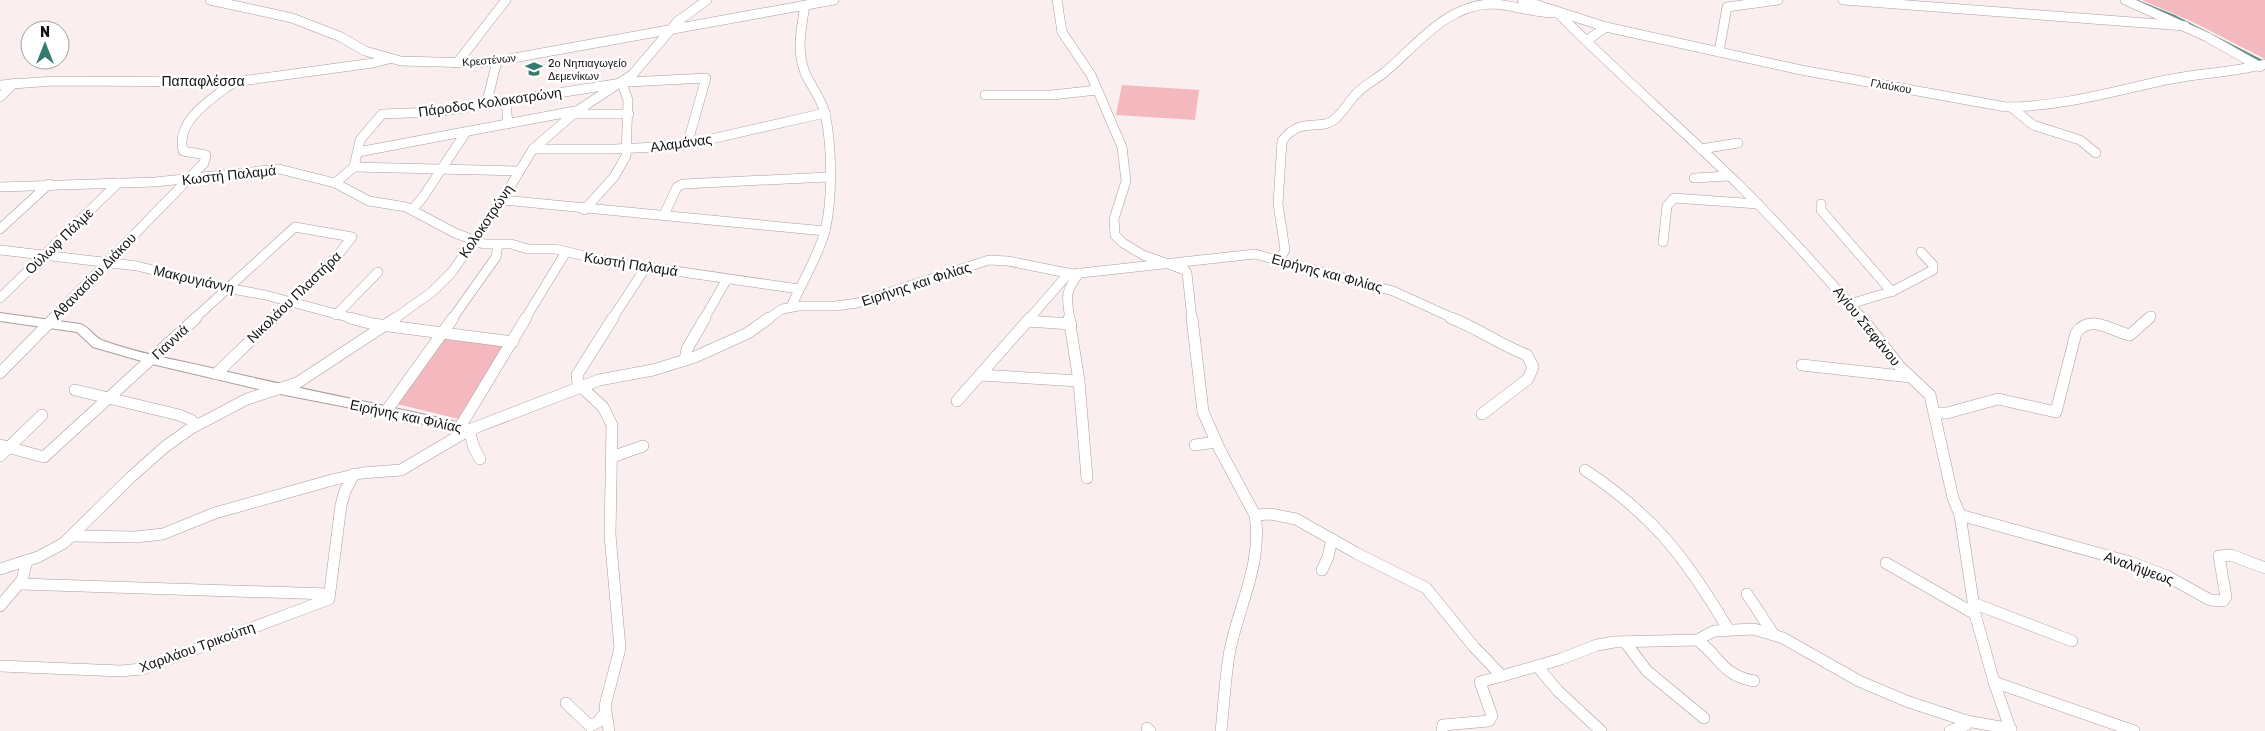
<svg xmlns="http://www.w3.org/2000/svg" width="2265" height="731" font-family="Rubik,sans-serif">
<style>
.green{fill:#f4b8bf}
.lines{fill:none;stroke-linecap:round;stroke-linejoin:round}
.stream{stroke:#5e8e85;stroke-width:2.5}
.minor-far1-casing{stroke:#aa9e9f;stroke-width:10}
.minor-casing{stroke:#aa9e9f;stroke-width:12}
.tertiary-casing{stroke:#aa9e9f;stroke-width:2}
.minor-far1{stroke:#fff;stroke-width:9}
.minor{stroke:#fff;stroke-width:11}
.tertiary{fill:#fff;fill-rule:evenodd}
.labels{text-anchor:middle;stroke-width:5;stroke-linejoin:round;paint-order:stroke}
.far-street-label{font-size:11px;fill:#171314;stroke:#fff}
.far-poi-label{font-size:11px;fill:#171314;stroke:#fff;text-anchor:start}
.street-label{font-size:14px;fill:#171314;stroke:#fff}
</style>
<rect width="100%" height="100%" fill="#faeeef"/>
<g class="green">
<polygon points="2142,0 2265,0 2265,59 2195,23"/>
<polygon points="1122,85 1199,90 1195,120 1116,115"/>
<polygon points="445,337 506,345 459,419 397,404"/>
</g>
<g class="lines">
<polyline class="stream" points="2137,1 2176,17 2264,62"/>
<g class="minor-far1-casing">
<g id="minor-far1">
<polyline points="210,0 292,18 341,37 365,51 401,61 473,63 497,61 834,0"/>
<polyline points="1057,0 1062,32 1091,75 1122,147 1126,181 1114,219 1115,235 1123,243 1143,255 1185,270 1187,273 1192,319"/>
<path d="M1522,0L1606,27L1801,70L2006,107C2062,107 2117,90 2171,79C2202,73 2234,72 2265,64"/>
<polyline points="1843,0 2185,26"/>
<polyline points="2125,0 2207,37 2260,67"/>
<polyline points="1586,41 1606,27"/>
<polyline points="1719,52 1727,7 1778,0"/>
<polyline points="457,63 506,0"/>
<polyline points="0,85 53,81 234,82 373,63 389,59"/>
<polyline points="985,95 1052,95 1097,90"/>
<polyline points="0,97 14,83"/>
<polyline points="506,102 508,124"/>
<polyline points="486,105 497,61"/>
<polyline points="2011,107 2033,125 2080,140 2096,153"/>
<polyline points="572,114 629,114"/>
<polyline points="533,149 614,149 681,146 825,113"/>
<polyline points="1701,149 1738,143"/>
<polyline points="358,152 575,111"/>
<polyline points="354,167 519,171"/>
<polyline points="1694,178 1729,176"/>
<polyline points="335,183 354,167 360,140 382,114 437,112 628,82 706,78 687,145"/>
<polyline points="0,187 155,182 279,169 335,183 369,201 406,207 455,233 484,244 511,244 528,249 555,249 606,261 799,289"/>
<polyline points="502,200 825,231"/>
<polyline points="1821,204 1821,210 1892,292"/>
<polyline points="412,210 423,197 466,132"/>
<polyline points="584,210 614,177 626,156 628,100 622,83"/>
<polyline points="664,215 677,187 683,184 828,177"/>
<polyline points="0,229 49,184"/>
<polyline points="1663,242 1667,206 1674,198 1758,204"/>
<polyline points="0,250 137,266 216,286 265,295 355,319"/>
<path d="M1279,260L1285,250L1278,204L1282,141C1301,115 1320,132 1335,119C1343,112 1348,103 1355,95C1363,86 1375,80 1385,72C1416,46 1446,5 1491,4C1513,4 1533,14 1558,13C1617,73 1680,127 1740,186C1783,228 1823,274 1863,319"/>
<polyline points="0,298 118,183"/>
<polyline points="1850,304 1893,291 1933,270 1933,265 1921,252"/>
<path d="M791,307C802,282 818,257 825,231C833,198 832,146 825,113C822,101 814,90 808,79C795,55 801,30 805,5"/>
<polyline points="336,315 378,272"/>
<path d="M52,319L204,163L206,155L183,151C175,120 213,98 234,82"/>
<polyline points="194,319 295,227 352,237 338,255 272,319"/>
<polyline points="394,319 432,292 452,272 502,200 533,149 577,111 633,74 678,21 707,0"/>
<polyline points="452,319 496,257 498,245"/>
<polyline points="525,319 566,252"/>
<polyline points="612,319 646,267"/>
<polyline points="704,319 727,279"/>
<polyline points="768,319 782,309 799,306 836,306 857,303 989,260 1008,261 1072,274 1255,254 1393,291 1455,319"/>
<polyline points="1029,319 1068,274"/>
<path d="M1070,319C1066,296 1065,292 1079,273"/>
<polyline points="2148,319 2151,316"/>
</g>
</g>
<g class="minor-casing">
<g id="minor">
<polyline points="350,318 373,324 513,342"/>
<polyline points="1069,318 1079,381 1087,478"/>
<polyline points="1192,318 1203,412 1220,450 1255,515 1270,514 1296,519 1356,553 1426,588 1474,647 1502,676 1561,659 1597,645 1614,642 1697,640 1714,631 1754,629 1783,638 1859,681 1906,701 1967,721 2011,729"/>
<path d="M1451,318C1478,328 1500,345 1527,355L1533,367L1528,379L1482,414"/>
<polyline points="1862,318 1900,367 1930,395 1953,498 1960,515 1975,614 1994,682 2011,731"/>
<polyline points="1027,321 1071,324"/>
<polyline points="685,360 687,349 705,318"/>
<polyline points="1802,365 1910,377"/>
<polyline points="0,373 54,318"/>
<polyline points="216,374 274,318"/>
<polyline points="980,375 1079,381"/>
<polyline points="75,390 179,415 191,420 196,425"/>
<polyline points="957,401 1030,318"/>
<polyline points="387,410 453,318"/>
<path d="M1935,413H1947L1998,399L2056,412L2076,333C2091,313 2111,331 2130,335L2149,318"/>
<polyline points="460,427 526,318"/>
<polyline points="469,430 474,448 480,459"/>
<polyline points="0,445 44,457 196,318"/>
<polyline points="1195,445 1216,442"/>
<polyline points="0,456 42,415"/>
<polyline points="612,457 643,446"/>
<path d="M1585,470C1654,516 1686,558 1728,629"/>
<polyline points="1960,515 2130,562 2167,576 2210,600 2223,601 2226,597 2219,556 2231,555 2265,568"/>
<polyline points="73,536 135,537 163,534 215,513 332,480 362,473 401,470 469,430 599,380 653,370 695,357 748,333 769,318"/>
<polyline points="1886,563 1975,614"/>
<polyline points="0,569 38,557 64,543 131,477 166,446 190,429 247,399 297,383 396,318"/>
<polyline points="1322,570 1328,557 1332,539"/>
<polyline points="20,584 329,594"/>
<polyline points="1747,594 1774,635"/>
<polyline points="1973,603 2072,641"/>
<polyline points="0,606 22,580 27,561"/>
<path d="M1697,640C1721,657 1721,675 1754,681"/>
<polyline points="1625,642 1647,671 1704,718"/>
<polyline points="0,666 121,671 142,669 329,599 341,505 345,491 354,474"/>
<polyline points="1537,666 1558,691 1601,731"/>
<polyline points="1994,682 2134,731"/>
<polyline points="566,703 590,726 598,722 605,713"/>
<polyline points="1147,728 1150,731"/>
<polyline points="609,731 605,706 620,648 610,535 612,425 603,407 578,384 577,375 613,318"/>
<path d="M1221,731C1224,704 1225,677 1230,650C1239,605 1263,562 1255,515"/>
<polyline points="1442,731 1443,725 1489,721 1492,716 1480,682 1502,676"/>
<polyline points="1950,731 1966,725 1967,721"/>
</g>
</g>
<g class="tertiary-casing">
<path id="tertiary" d="M0,313L80,324C90,327 94,338 104,341C137,353 172,359 207,367C294,388 382,404 469,425L474,426L476,430L474,434L469,435L387,415L275,393L152,364L93,347L77,332L0,321Z"/>
</g>
<use href="#minor-far1" class="minor-far1"/>
<use href="#minor" class="minor"/>
<use href="#tertiary" class="tertiary"/>
</g>
<defs>
<g id="school-bare" transform="scale(1.35)"><path d="M0-5L7-2L0 1L-7-2ZM-4 1L0 2.5L4 1V4Q0 6-4 4Z" fill="#357a6f" stroke="#fff" stroke-width="2.5" paint-order="stroke"/></g>
</defs>
<g fill-rule="evenodd">
<use href="#school-bare" x="534" y="69"/>
</g>
<g class="labels">
<g class="far-street-label">
<text transform="translate(489 60) rotate(-5)" y="4">Κρεστένων</text>
<text transform="translate(1891 86) rotate(10)" y="4">Γλαύκου</text>
</g>
<g class="far-poi-label">
<text x="548" y="67">2ο Νηπιαγωγείο<tspan x="548" dy="13">Δεμενίκων</tspan></text>
</g>
<g class="street-label">
<text x="203" y="86">Παπαφλέσσα</text>
<text transform="translate(490 102) rotate(-8)" y="5">Πάροδος Κολοκοτρώνη</text>
<text transform="translate(681 143) rotate(-8)" y="5">Αλαμάνας</text>
<text transform="translate(229 175) rotate(-6)" y="5">Κωστή Παλαμά</text>
<text transform="translate(486 221) rotate(-56)" y="5">Κολοκοτρώνη</text>
<text transform="translate(59 241) rotate(-44)" y="5">Ούλωφ Πάλμε</text>
<text transform="translate(631 264) rotate(9)" y="5">Κωστή Παλαμά</text>
<text transform="translate(1327 273) rotate(15)" y="5">Ειρήνης και Φιλίας</text>
<text transform="translate(94 276) rotate(-46)" y="5">Αθανασίου Διάκου</text>
<text transform="translate(194 279) rotate(13)" y="5">Μακρυγιάννη</text>
<text transform="translate(916 284) rotate(-18)" y="5">Ειρήνης και Φιλίας</text>
<text transform="translate(294 297) rotate(-44)" y="5">Νικολάου Πλαστήρα</text>
<text transform="translate(1867 326) rotate(51)" y="5">Αγίου Στεφάνου</text>
<text transform="translate(170 342) rotate(-43)" y="5">Γιαννιά</text>
<text transform="translate(406 416) rotate(12)" y="5">Ειρήνης και Φιλίας</text>
<text transform="translate(2139 568) rotate(20)" y="5">Αναλήψεως</text>
<text transform="translate(197 647) rotate(-20)" y="5">Χαριλάου Τρικούπη</text>
</g>
</g>
<g transform="translate(45 45)"><circle r="24" fill="#ffffff" stroke="#a2a1a1"/>
<path d="M0-4L9 19L0 12L-9 19Z" fill="#357a6f"/>
<text y="-8" font-size="14" font-weight="bold" text-anchor="middle" fill="#171314">N</text>
</g>
</svg>
